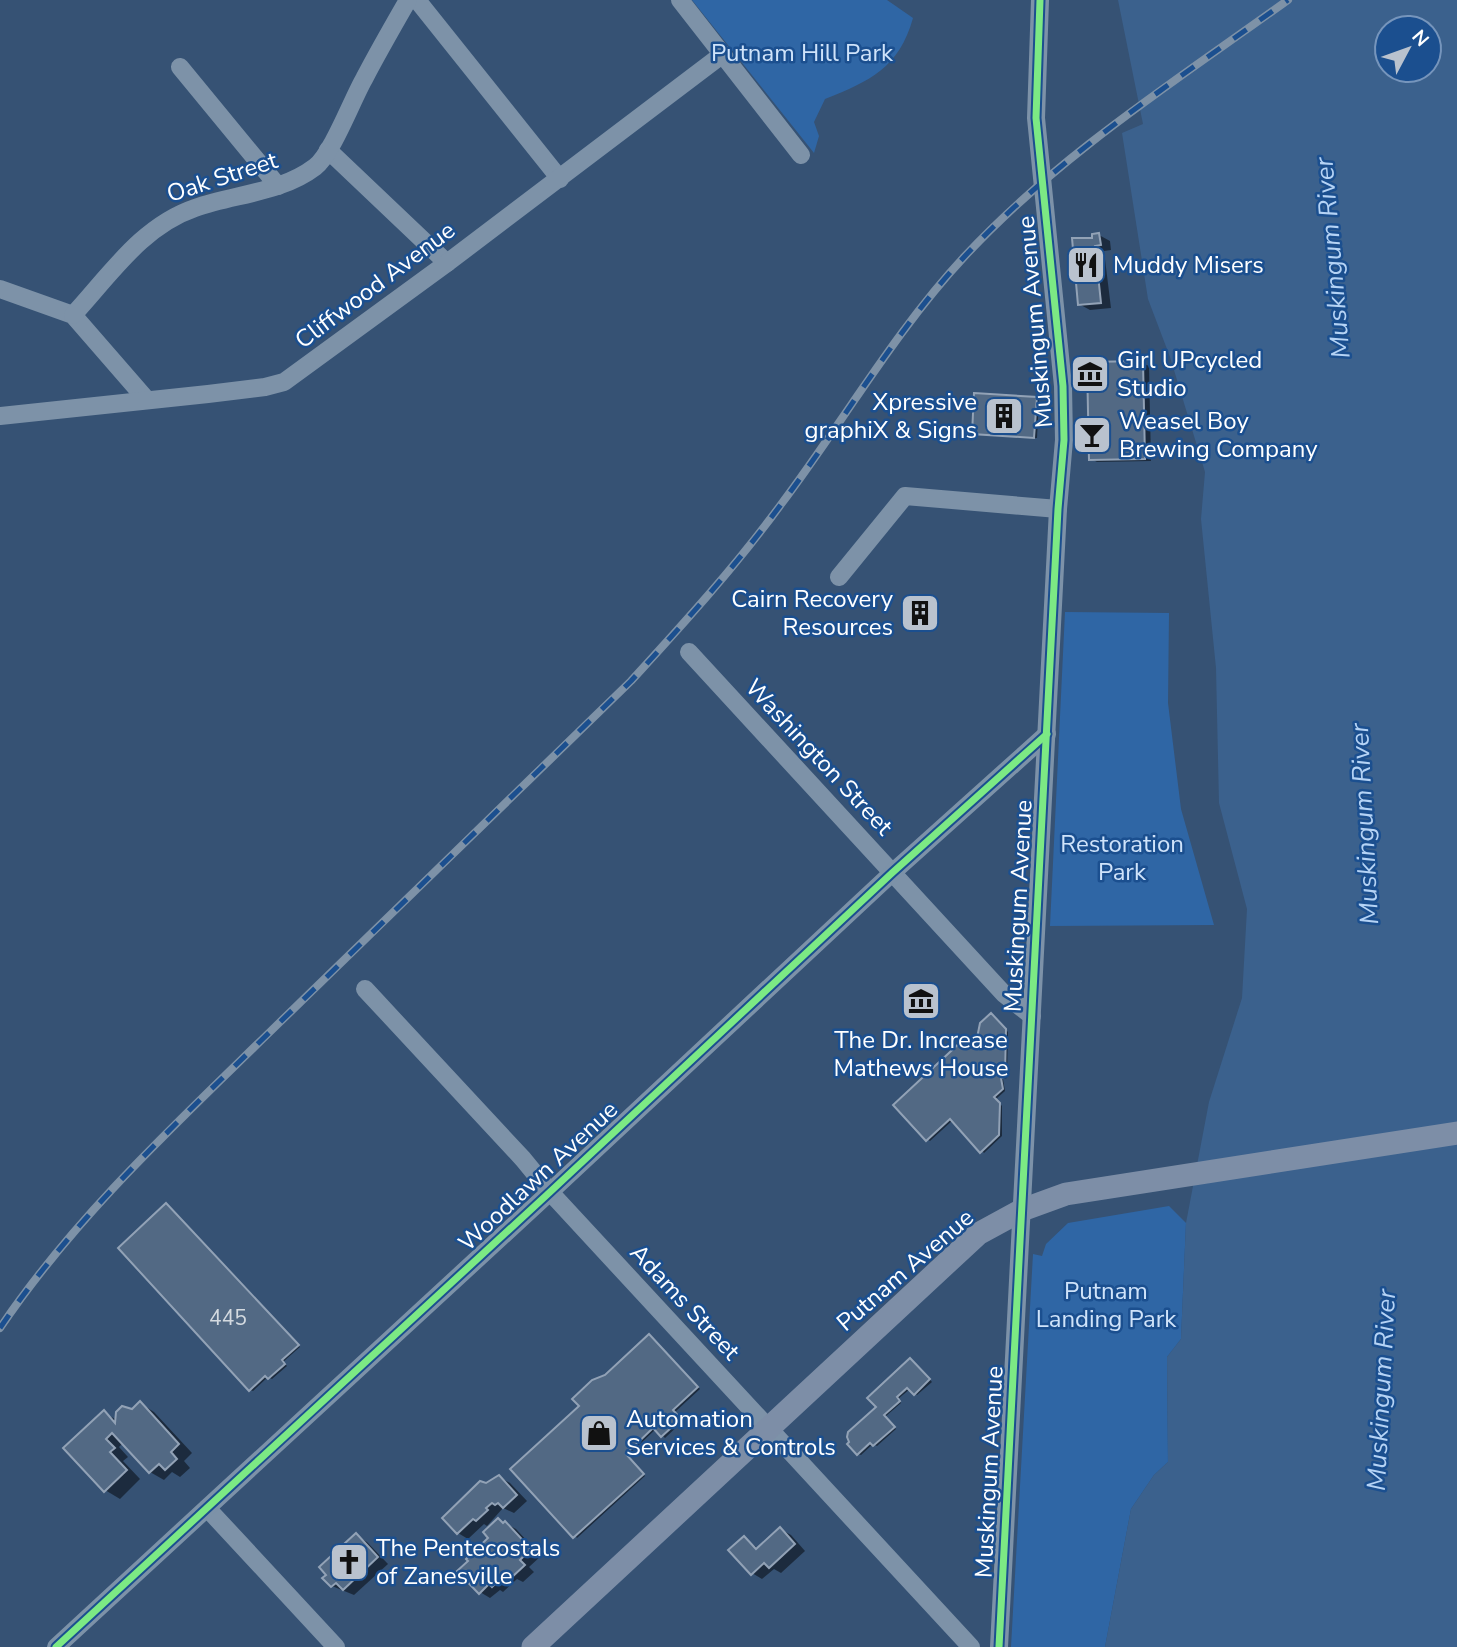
<svg xmlns="http://www.w3.org/2000/svg" width="1457" height="1647" font-family="'Nunito Sans',sans-serif">
<style>
.green{fill:#2f66a5}
.water{fill:#3b618d;fill-rule:evenodd}
.shadow{fill:#0007}
.building{fill:#526984;stroke:#92a2b6;stroke-width:2}
.lines{fill:none;stroke-linecap:round;stroke-linejoin:round}
.minor{stroke:#7d92a8;stroke-width:18}
.major{stroke:#7d8ea7;stroke-width:23}
.rail-casing{stroke:#7e92a7;stroke-width:8}
.rail{stroke:#1b4f8f;stroke-width:5;stroke-dasharray:16;stroke-linecap:butt}
.cycleway-casing{stroke:#1b4f8f;stroke-width:11}
.cycleway{stroke:#7ce984;stroke-width:7}
.labels{text-anchor:middle;stroke-width:5;stroke-linejoin:round;paint-order:stroke}
.number-label{font-size:21px;fill:#d4dae0}
.park-label{font-size:24px;fill:#cfe3fa;stroke:#1b4f8f}
.street-label{font-size:24px;fill:#fff;stroke:#1b4f8f}
.poi-label{font-size:24px;fill:#fff;stroke:#1b4f8f;text-anchor:start}
.water-label{font-size:26px;font-style:italic;fill:#b5d3f5;stroke:#1b4f8f}
</style>
<rect width="100%" height="100%" fill="#365274"/>
<g class="green">
<path d="M692,0H887L913,18C899,68 870,81 825,99L814,122L819,136L814,153Z"/>
<polygon points="1065,612 1169,613 1168,703 1181,809 1214,925 1050,926"/>
<polygon points="1169,1206 1186,1223 1181,1339 1167,1357 1168,1462 1154,1475 1131,1509 1105,1647 1011,1647 1033,1254 1042,1256 1046,1244 1068,1223"/>
</g>
<path class="water" d="M1118,0H1457V1647H1105L1131,1509L1154,1475L1168,1462L1167,1357L1181,1339L1186,1223L1209,1102L1242,998L1247,909L1219,803L1216,668L1201,519L1205,472L1170,357L1148,299L1122,133L1143,124ZM1387,28H1429V70H1387Z"/>
<g class="shadow">
<polygon points="1099,235 1110,241 1111,250 1104,251 1111,308 1090,310 1079,304 1094,240"/>
<polygon points="1142,363 1149,366 1151,461 1097,462 1091,459"/>
<polygon points="1036,399 1039,400 1037,438 974,433"/>
<polygon points="935,606 938,607 937,625 906,621"/>
<polygon points="994,1017 1008,1032 1007,1078 1003,1079 1005,1091 996,1099 1002,1106 1002,1136 984,1153 953,1120 930,1141 927,1139"/>
<polygon points="169,1207 300,1347 283,1362 287,1366 272,1379 268,1377 253,1391 250,1390"/>
<polygon points="652,1338 700,1389 675,1412 683,1421 665,1438 656,1429 627,1456 645,1476 577,1538 513,1469 581,1406 606,1376"/>
<polygon points="913,1361 932,1382 917,1395 910,1389 898,1399 901,1403 885,1417 896,1429 877,1446 873,1444 861,1455 858,1454 878,1407"/>
<polygon points="140,1403 154,1412 192,1453 184,1461 190,1468 180,1477 172,1472 164,1480 150,1472 123,1443 119,1447 128,1457 123,1461 140,1479 120,1499 105,1490 104,1413 117,1420"/>
<polygon points="499,1477 510,1483 527,1501 514,1513 503,1508 487,1526 484,1524 468,1539 458,1533 487,1485"/>
<polygon points="499,1520 516,1529 541,1556 529,1567 534,1572 523,1582 517,1579 503,1592 500,1590 490,1598 480,1592 491,1538"/>
<polygon points="780,1529 791,1535 805,1551 781,1573 774,1569 762,1579 752,1573 744,1538 759,1549"/>
<polygon points="357,1536 367,1542 388,1564 354,1595 332,1586"/>
</g>
<g class="building">
<polygon points="1099,233 1101,245 1095,246 1101,303 1078,305 1072,238 1092,238 1092,234"/>
<polygon points="1143,361 1145,459 1089,460 1087,362"/>
<polygon points="974,393 1037,397 1034,438 972,434"/>
<polygon points="905,602 936,604 935,624 904,622"/>
<polygon points="991,1013 1006,1029 1005,1077 1001,1078 1003,1089 994,1097 1000,1103 999,1135 980,1153 950,1119 926,1141 893,1105 964,1039 976,1043 980,1023"/>
<polygon points="166,1203 299,1345 282,1360 285,1364 268,1379 265,1376 249,1391 118,1248"/>
<polygon points="649,1334 698,1387 673,1410 681,1419 661,1437 653,1428 626,1454 644,1474 573,1538 510,1469 579,1406 572,1399 592,1380 605,1375"/>
<polygon points="910,1358 930,1379 914,1395 907,1388 897,1397 900,1401 884,1415 895,1427 873,1446 870,1443 857,1455 847,1444 849,1442 847,1437 848,1432 876,1407 867,1398"/>
<polygon points="140,1401 179,1444 171,1452 177,1459 165,1470 159,1464 149,1473 112,1433 106,1439 115,1448 110,1452 127,1470 104,1492 63,1448 104,1410 115,1423 116,1412 122,1406 132,1409"/>
<polygon points="499,1475 517,1495 503,1508 498,1503 495,1505 492,1503 486,1508 488,1510 476,1521 473,1519 457,1534 442,1518 480,1481 486,1483"/>
<polygon points="498,1518 503,1523 505,1521 531,1549 520,1560 525,1565 512,1577 507,1572 492,1587 489,1584 479,1594 457,1571 468,1561 466,1559 488,1538 483,1532"/>
<polygon points="780,1527 795,1544 769,1568 764,1563 751,1575 728,1550 744,1536 756,1549"/>
<polygon points="356,1533 378,1557 343,1590 336,1583 331,1587 322,1578 326,1575 319,1567"/>
</g>
<g class="lines">
<g class="minor">
<polyline points="417,0 560,179"/>
<polyline points="680,0 801,155"/>
<polyline points="180,67 278,186"/>
<polyline points="328,150 447,263"/>
<polyline points="0,289 73,315 146,399"/>
<path d="M73,315C110,275 142,226 195,208C234,194 281,193 315,167C332,154 352,100 364,79C378,52 393,26 408,0"/>
<polyline points="0,416 208,394 265,387 284,382 447,263 723,54"/>
<polyline points="839,577 905,496 1058,509"/>
<polyline points="689,652 1004,994 1032,1016"/>
<polyline points="365,989 523,1159 550,1192 971,1647"/>
<polyline points="207,1508 336,1647"/>
<polyline points="56,1647 550,1192 892,873 1047,734"/>
<polyline points="999,1647 1058,509 1064,440 1063,386 1036,118 1040,0"/>
</g>
<polyline class="major" points="533,1647 978,1234 1022,1210 1066,1194 1457,1133"/>
<g class="rail-casing">
<path id="rail" d="M0,1328C77,1214 180,1120 278,1024C396,910 513,795 631,681C684,623 736,566 782,503C843,422 895,331 965,256C1059,155 1177,80 1288,0"/>
</g>
<use href="#rail" class="rail"/>
<g class="cycleway-casing">
<g id="cycleway">
<polyline points="56,1647 550,1192 892,873 1047,734"/>
<polyline points="999,1647 1058,509 1064,440 1063,386 1036,118 1040,0"/>
</g>
</g>
<use href="#cycleway" class="cycleway"/>
</g>
<defs>
<g id="restaurant-square" transform="scale(2.0125)"><rect x="-9" y="-9" width="18" height="18" rx="4" fill="#b9c2ce" stroke="#1b4f8f"/><path d="M-5-6h1v4h1v-4h1v4h1v-4h1v5L-1.5 .5V6h-2V.5L-5-1ZM5-6V6H3V1.5H1.5Q1.5-4 5-6Z" fill="#111"/></g>
<g id="museum-square" transform="scale(2.0125)"><rect x="-9" y="-9" width="18" height="18" rx="4" fill="#b9c2ce" stroke="#1b4f8f"/><path d="M0-6L6-3V-2H-6V-3ZM-5-1h2V3h-2ZM-1-1h2V3h-2ZM3-1h2V3H3ZM-6 4H6V6H-6Z" fill="#111"/></g>
<g id="building-square" transform="scale(2.0125)"><rect x="-9" y="-9" width="18" height="18" rx="4" fill="#b9c2ce" stroke="#1b4f8f"/><path d="M-4-6H4V6H1V3H-1V6H-4ZM-2.5-4.3h1.7v1.8h-1.7ZM.8-4.3h1.7v1.8H.8ZM-2.5-1h1.7V.8h-1.7ZM.8-1h1.7V.8H.8Z" fill="#111"/></g>
<g id="bar-square" transform="scale(2.0125)"><rect x="-9" y="-9" width="18" height="18" rx="4" fill="#b9c2ce" stroke="#1b4f8f"/><path d="M-6-5H6L.8 .8V4.5H3.5V6h-7V4.5H-.8V.8Z" fill="#111"/></g>
<g id="shop-square" transform="scale(2.0125)"><rect x="-9" y="-9" width="18" height="18" rx="4" fill="#b9c2ce" stroke="#1b4f8f"/><path d="M-5-2.5h2.3a2.7 3.5 0 0 1 5.4 0H5L5.5 6h-11ZM-1.5-2.5h3a1.5 2.3 0 0 0-3 0Z" fill="#111"/></g>
<g id="church-square" transform="scale(2.0125)"><rect x="-9" y="-9" width="18" height="18" rx="4" fill="#b9c2ce" stroke="#1b4f8f"/><path d="M-1.2-6h2.4v3.5h3.3v2.4h-3.3V6h-2.4V-.1h-3.3v-2.4h3.3Z" fill="#111"/></g>
</defs>
<g fill-rule="evenodd">
<use href="#restaurant-square" x="1086" y="265"/>
<use href="#museum-square" x="1090" y="374"/>
<use href="#building-square" x="1004" y="416"/>
<use href="#bar-square" x="1092" y="435"/>
<use href="#building-square" x="920" y="613"/>
<use href="#museum-square" x="921" y="1001"/>
<use href="#shop-square" x="599" y="1433"/>
<use href="#church-square" x="349" y="1562"/>
</g>
<g class="labels">
<g class="number-label">
<text x="228" y="1325">445</text>
</g>
<g class="park-label">
<text x="802" y="61">Putnam Hill Park</text>
<text x="1122" y="852">Restoration<tspan x="1122" dy="28">Park</tspan></text>
<text x="1106" y="1299">Putnam<tspan x="1106" dy="28">Landing Park</tspan></text>
</g>
<g class="street-label">
<text transform="translate(222 177) rotate(-18)" y="8">Oak Street</text>
<text transform="translate(375 285) rotate(-37)" y="8">Cliffwood Avenue</text>
<text transform="translate(1035 322) rotate(-95)" y="8">Muskingum Avenue</text>
<text transform="translate(819 757) rotate(47)" y="8">Washington Street</text>
<text transform="translate(1018 906) rotate(-87)" y="8">Muskingum Avenue</text>
<text transform="translate(538 1176) rotate(-43)" y="8">Woodlawn Avenue</text>
<text transform="translate(905 1270) rotate(-41)" y="8">Putnam Avenue</text>
<text transform="translate(685 1302) rotate(47)" y="8">Adams Street</text>
<text transform="translate(989 1472) rotate(-87)" y="8">Muskingum Avenue</text>
</g>
<g class="poi-label">
<text x="1113" y="273">Muddy Misers</text>
<text x="1117" y="368">Girl UPcycled<tspan x="1117" dy="28">Studio</tspan></text>
<text x="977" y="410" text-anchor="end">Xpressive<tspan x="977" dy="28">graphiX &amp; Signs</tspan></text>
<text x="1119" y="429">Weasel Boy<tspan x="1119" dy="28">Brewing Company</tspan></text>
<text x="893" y="607" text-anchor="end">Cairn Recovery<tspan x="893" dy="28">Resources</tspan></text>
<text x="921" y="1048" text-anchor="middle">The Dr. Increase<tspan x="921" dy="28">Mathews House</tspan></text>
<text x="626" y="1427">Automation<tspan x="626" dy="28">Services &amp; Controls</tspan></text>
<text x="376" y="1556">The Pentecostals<tspan x="376" dy="28">of Zanesville</tspan></text>
</g>
<g class="water-label">
<text transform="translate(1332 258) rotate(-95)" y="9">Muskingum River</text>
<text transform="translate(1364 824) rotate(-93)" y="9">Muskingum River</text>
<text transform="translate(1381 1390) rotate(-87)" y="9">Muskingum River</text>
</g>
</g>
<g transform="translate(1408 49) rotate(49)"><circle r="33" fill="#1b4f8f" stroke="#7695bc" stroke-width="2"/>
<path d="M0-5L12 26L0 18L-12 26Z" fill="#b9c2ce"/>
<text y="-10" font-size="19" font-weight="bold" text-anchor="middle" fill="#ffffff">N</text>
</g>
</svg>
